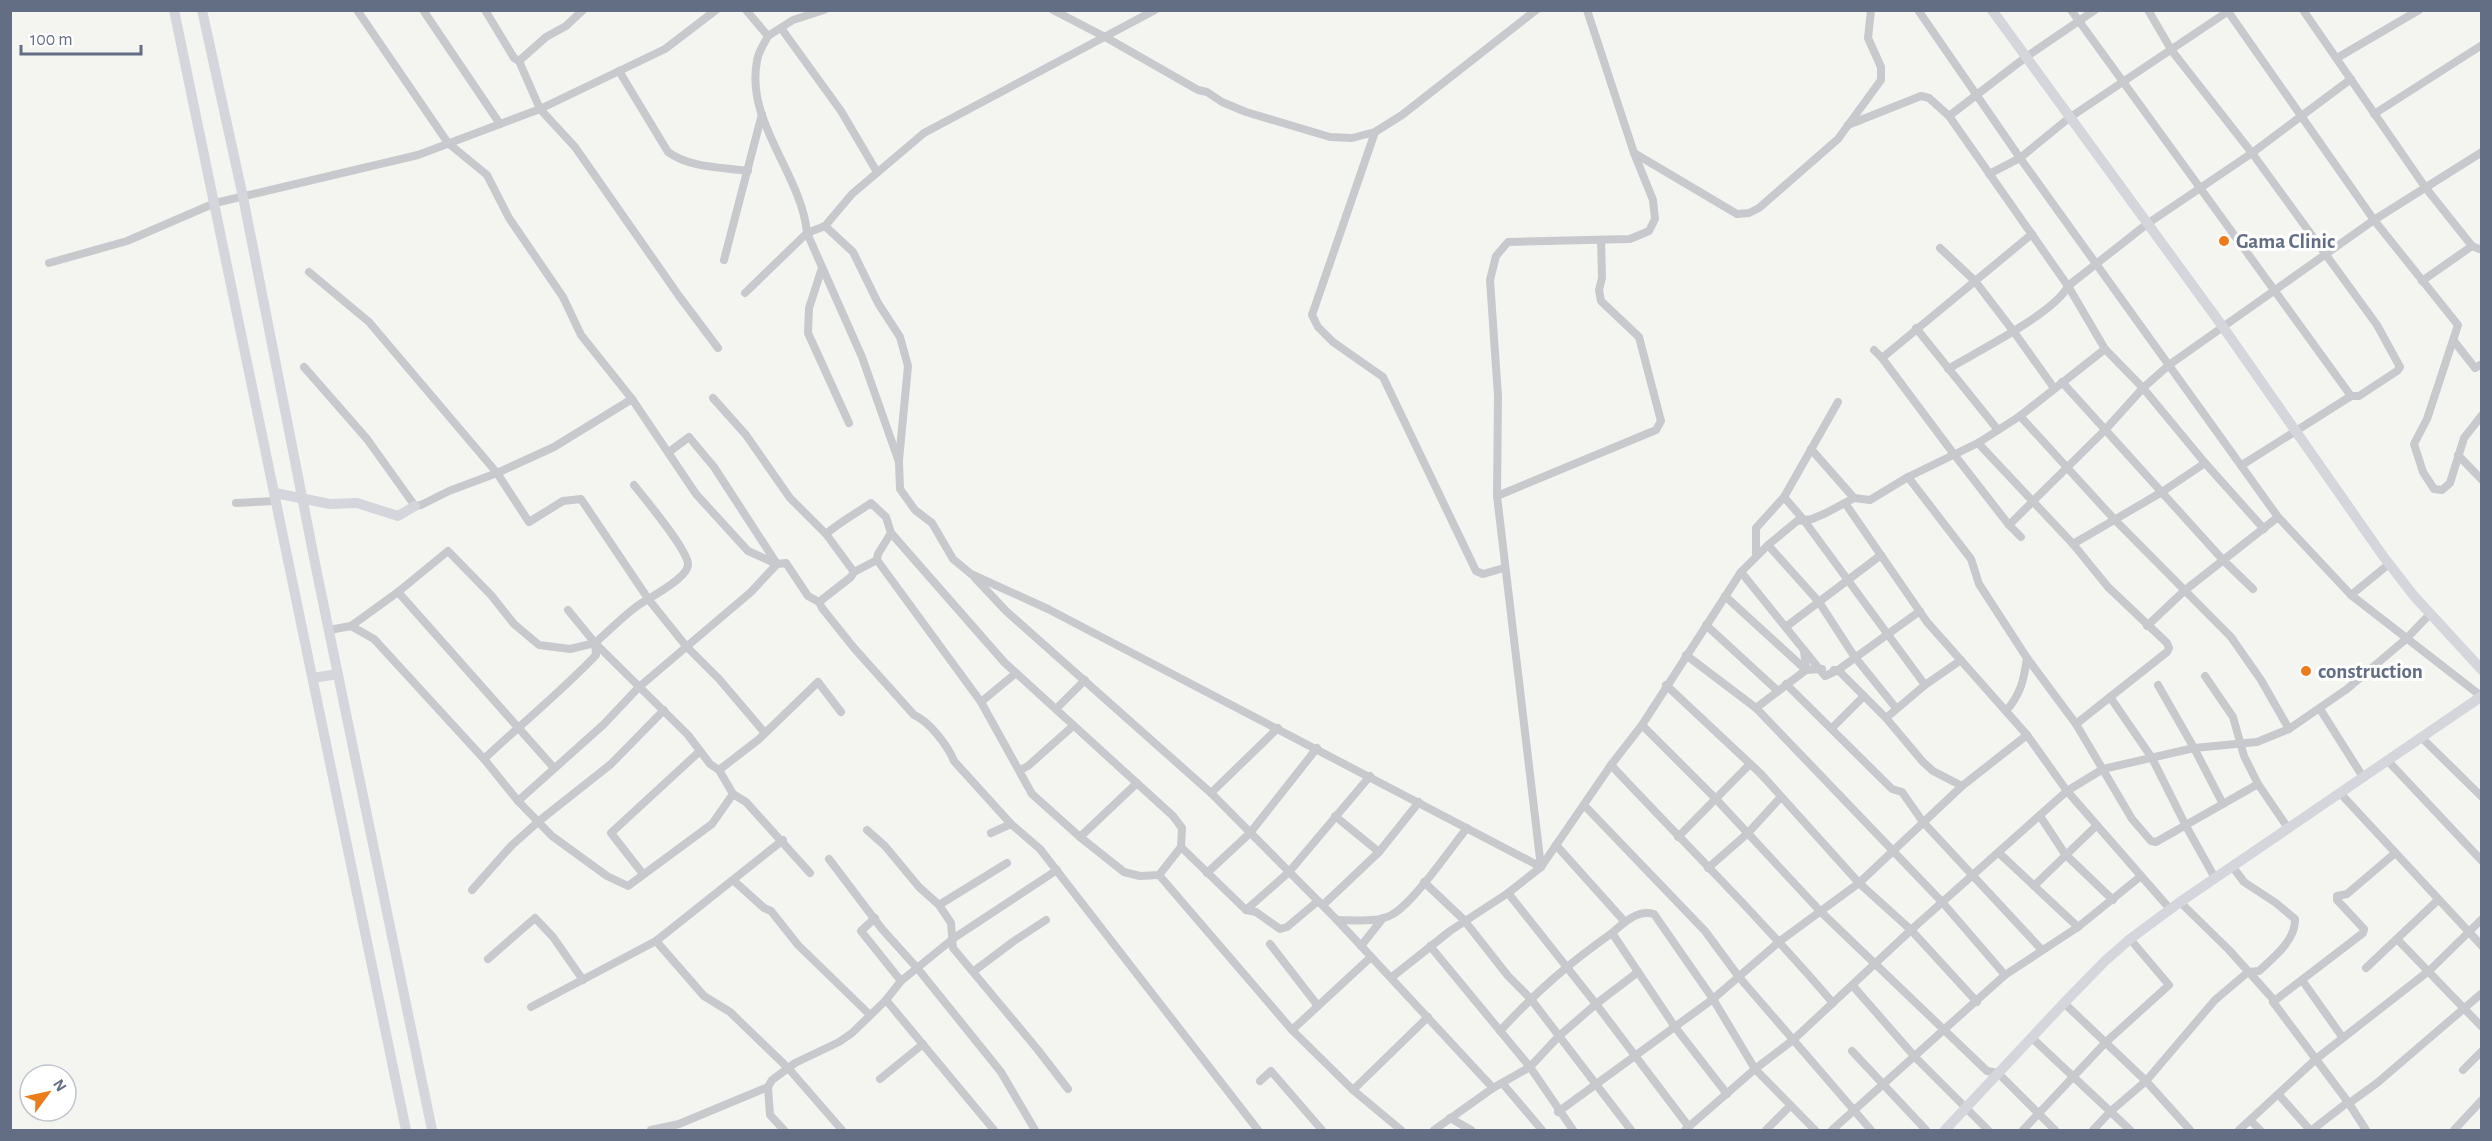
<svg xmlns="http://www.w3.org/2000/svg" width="2492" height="1141" font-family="'Alegreya Sans',sans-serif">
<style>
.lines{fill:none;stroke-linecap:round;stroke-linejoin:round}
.street{stroke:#c7c9cd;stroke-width:8}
.secondary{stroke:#d4d6dc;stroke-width:10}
.poi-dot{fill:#ec7b1a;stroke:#fff;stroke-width:2}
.labels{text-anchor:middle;stroke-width:6;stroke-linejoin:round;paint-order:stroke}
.poi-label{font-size:21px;font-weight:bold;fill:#636d84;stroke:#fff;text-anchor:start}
</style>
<rect width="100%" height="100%" fill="#f4f5f1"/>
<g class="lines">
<g class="street">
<path d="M357,10L448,143L487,175L509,218L563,297L581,335L632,399L696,494L748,551L777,564L786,563L808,596L819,602L822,608L854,648L914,715C929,721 948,746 954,761L1011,824L1040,849L1258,1130"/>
<polyline points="423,10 500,124"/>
<polyline points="485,10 514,58 519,61 540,109 575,147 679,296 718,348"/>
<polyline points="746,10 768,36 793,20 824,10"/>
<polyline points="1053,10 1107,38 1198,90 1207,92 1222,102 1246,112 1330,137 1352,138 1375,132 1402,115 1536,10"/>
<polyline points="1918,10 2020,158 2278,517 2351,595 2481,696"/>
<polyline points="2071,10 2351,396"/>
<polyline points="2148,10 2172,51 2252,153 2377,325 2400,367 2397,371 2359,396 2351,396 2242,465"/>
<polyline points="2227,10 2374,220 2458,325 2427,419 2414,444 2423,472 2434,489 2442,490 2450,483 2464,438 2482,415"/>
<polyline points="2303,10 2425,187 2472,246 2482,250"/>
<polyline points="781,28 841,111 877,172"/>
<path d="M768,36C764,44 758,52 757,61C745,122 802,175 807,233L862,357L899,462L900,489L915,510L932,523L953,559L971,574L1048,609L1541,867"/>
<polyline points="2337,58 2419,10"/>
<polyline points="519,61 546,37 566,26 583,10"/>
<path d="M619,71L668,152C690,168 721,167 748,171"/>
<polyline points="2374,114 2482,45"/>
<polyline points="1949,116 2026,57 2095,10"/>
<polyline points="1848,125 1921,96 1929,98 1949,116 2068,286 2105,349 2143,388 2205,463 2264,529"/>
<polyline points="1375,132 1312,315 1318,327 1333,342 1383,377 1476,571 1483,574 1504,568"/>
<polyline points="1634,153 1737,214 1749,213 1759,208 1838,139 1881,80 1881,67 1868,38 1871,10"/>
<polyline points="1989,174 2020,158 2069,118 2230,10"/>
<polyline points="825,226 853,252 878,303 900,337 908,366 899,460"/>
<polyline points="1940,248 1975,281 2014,332 2054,388"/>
<polyline points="724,260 762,114"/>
<polyline points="49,263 127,241 215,203 418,155 540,109 665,49 716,10"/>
<polyline points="822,268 809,308 808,333 849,423"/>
<polyline points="309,272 369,322 497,473 529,522 563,501 581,499 649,600 686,646 719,679 764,732"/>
<polyline points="2422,281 2472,246"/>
<polyline points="745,293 807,233 825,226 852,194 924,133 1155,10"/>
<polyline points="1916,328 1998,430"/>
<polyline points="2454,341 2475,368 2482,364"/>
<polyline points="1874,350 1882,358"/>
<polyline points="304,367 367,439 415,506 421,505 449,491 497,473 554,447 632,399"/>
<path d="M1948,369C1976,352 2055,313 2068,286L2147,224L2252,153L2351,79"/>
<polyline points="2062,382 2223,560 2253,589"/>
<polyline points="713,398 746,435 790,498 826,534 854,572"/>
<polyline points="2020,416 2114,519 2231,637 2261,680 2289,729"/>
<polyline points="1978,443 2073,544 2108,587 2167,643 2169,648 2167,652 2076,724"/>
<polyline points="1811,449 1854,498"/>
<polyline points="2458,455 2482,480"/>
<polyline points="1908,477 1971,559 1979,584 2027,658 2076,724 2132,819 2151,841 2156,842 2258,784"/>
<polyline points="1497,496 1656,430 1661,421 1639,337 1601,301 1599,290 1602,278 1601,240"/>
<polyline points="1784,497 1803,519 1925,685"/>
<polyline points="236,503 276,501"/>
<polyline points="1845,503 1927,622 2027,735 2067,791 2170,909"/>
<polyline points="2009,525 2105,430 2143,388 2169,365 2374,220 2482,152"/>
<path d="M826,534C840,522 855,514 871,503L886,517L891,533L1004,662L1173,816L1182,828L1181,847L1159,875L1140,876L1124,872L1080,837L1032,794L981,702L877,560"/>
<polyline points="2021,537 2009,525 1953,453 1882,358 2032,234"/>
<polyline points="2073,544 2162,492 2205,463"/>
<polyline points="1768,545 1819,602 1854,656 1896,708"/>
<polyline points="1756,556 1756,528 1784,497 1838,402"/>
<polyline points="1741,572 1825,676 1838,670 1920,611"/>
<polyline points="975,578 1006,611 1211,793 1337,920 1493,1088"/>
<polyline points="398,592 554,768"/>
<polyline points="2351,595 2389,564"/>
<polyline points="1725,596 1806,670 1808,669"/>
<polyline points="819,602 851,577 854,572 877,560 878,554 891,533"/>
<polyline points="568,610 595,643 688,735 710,764 719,770 733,794 746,802 810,873"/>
<polyline points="1706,625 1778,691"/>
<polyline points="351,626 374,639 484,759 518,801 552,836 607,876 628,886 712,824 733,794"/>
<polyline points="1787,626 1881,555"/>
<polyline points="2147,626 2184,591 2278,517"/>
<polyline points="329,630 351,626 398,592 448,551 491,595 514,624 539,645 570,649 595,643"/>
<polyline points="1804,650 1806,670 1822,669"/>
<polyline points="1686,655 1756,708 1806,670"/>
<polyline points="1834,670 1838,670 1886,718 1923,762 1933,771 1962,786"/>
<polyline points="2205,676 2233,717 2244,756 2258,784 2288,828"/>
<polyline points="1786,684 1892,789 1902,792 1923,822 2041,949"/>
<polyline points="1666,685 1761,774 1859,883 1911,930 1977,1002"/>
<polyline points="2158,685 2194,748 2223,804"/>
<polyline points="2110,697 2152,758 2186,826 2215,878"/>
<polyline points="981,702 1016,673"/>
<polyline points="1756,708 1943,903 2005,975"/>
<polyline points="1056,709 1085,680"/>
<polyline points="2320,709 2363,777"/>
<path d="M2006,711C2021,694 2024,679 2027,658"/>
<polyline points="1886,718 1925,685 1961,660"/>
<polyline points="1642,725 1715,798 1821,912 1987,1071 1998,1073 2055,1130"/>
<polyline points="1832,728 1864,696"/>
<polyline points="2422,738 2482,797"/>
<path d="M484,759C521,724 561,692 596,655L595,643C609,631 624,615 640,604C650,598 689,577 688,564C687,549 645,499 634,485"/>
<polyline points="2388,761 2482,861"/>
<path d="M1611,765C1685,844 1762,920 1833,1003"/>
<polyline points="719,770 758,740 818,682 841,712"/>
<polyline points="1020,770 1028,766 1073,726"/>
<polyline points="1211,793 1278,728"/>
<polyline points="2340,793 2482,946"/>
<polyline points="518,801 603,725 639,687 751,592 777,564 714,467 689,437 669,452"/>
<polyline points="1584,805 1705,931 1739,977 1871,1130"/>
<polyline points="1335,816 1379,852"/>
<polyline points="2040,816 2065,854 2113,900"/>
<polyline points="867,830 885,846 919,887 939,905 951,923 953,948 1038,1050 1068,1089"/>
<polyline points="991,833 1011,824"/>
<polyline points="1080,837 1137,783"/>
<polyline points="1678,837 1750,764"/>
<polyline points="1556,845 1625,922"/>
<polyline points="1181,847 1246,910 1256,912 1280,929 1287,927 1318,901"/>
<polyline points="1999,853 2078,927"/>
<polyline points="829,859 882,929 918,969 1001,1072 1035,1130"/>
<polyline points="1541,867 1497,496 1498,396 1490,280 1496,256 1508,242 1630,239 1649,231 1655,219 1653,200 1634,153 1587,10"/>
<polyline points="1708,868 1748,833 1780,798"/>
<polyline points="1207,873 1250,833 1317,748"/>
<polyline points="643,874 611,833 700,751"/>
<polyline points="1159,875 1292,1030 1353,1090 1401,1130"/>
<polyline points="733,880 764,908 771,911 798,945 869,1014"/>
<polyline points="1424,882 1464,920 1508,976 1530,998 1631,1130"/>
<polyline points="2034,886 2096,826"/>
<polyline points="472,890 511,846 539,821 611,764 664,710"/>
<polyline points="1508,893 1596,1004 1689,1127"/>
<polyline points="2180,902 2229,950 2273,999 2273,1002 2348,1102 2366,1130"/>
<polyline points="939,905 1007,863"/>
<polyline points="1323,905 1379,852 1419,802"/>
<polyline points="1246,910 1289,872 1370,776"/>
<polyline points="875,918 861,931 901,981"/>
<path d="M1337,920C1354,920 1379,923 1393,914C1414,902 1450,849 1467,828"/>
<polyline points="2397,939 2482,1027"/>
<polyline points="656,941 704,996 730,1012 789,1069 842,1130"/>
<polyline points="1270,944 1318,1006"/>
<polyline points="1361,946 1383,918"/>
<polyline points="1430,946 1530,1067 1573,1130"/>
<polyline points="488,959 535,918 553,937 583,980"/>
<polyline points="2366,968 2438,900"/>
<polyline points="974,971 1014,941 1046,920"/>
<polyline points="1392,977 1450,931 1508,893 1541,867 1611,765 1642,725 1741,572 1768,545 1797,521 1812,519 1826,513 1854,498 1870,500 1908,477 1978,443 2020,416 2105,349"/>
<polyline points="2302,980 2343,1038"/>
<polyline points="1853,986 1915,1057 1988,1130"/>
<polyline points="886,1000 994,1130"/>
<polyline points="2273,1002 2363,933 2364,929 2337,900 2337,896 2347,894 2394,854"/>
<polyline points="2064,1003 2146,1081 2190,1130"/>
<polyline points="531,1007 656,941 783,840"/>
<polyline points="1292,1030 1371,957"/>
<path d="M1500,1031C1537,991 1568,964 1612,933"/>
<polyline points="2032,1038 2130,1130"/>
<polyline points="1852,1051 1926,1130"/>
<polyline points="2463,1070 2482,1051"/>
<polyline points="880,1079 923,1044"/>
<polyline points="1260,1081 1271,1071 1322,1130"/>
<polyline points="1503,1084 1542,1130"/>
<polyline points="768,1087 770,1115 784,1130"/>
<polyline points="1353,1090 1428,1017"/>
<path d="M1727,1094L1675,1027L1612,933C1623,923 1638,909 1654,914L1713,999L1755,1069L1815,1130"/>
<polyline points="2279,1095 2310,1130"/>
<polyline points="2348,1104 2377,1083 2482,993"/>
<polyline points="1558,1112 1713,999 1780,941 1859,883 1962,786 2027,735"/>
<polyline points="1450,1118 1471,1130"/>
<polyline points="2251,1121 2260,1130"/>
<polyline points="651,1130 679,1124 768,1087 772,1080 795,1063 839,1042 852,1033 886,1000 901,981 954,938 1057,870"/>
<polyline points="1434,1130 1493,1088 1530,1067 1558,1037 1596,1004 1638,972"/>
<polyline points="1685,1130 1755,1069 1793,1040 1911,930 2067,791 2103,769 2194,748 2257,742 2289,729 2347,689 2406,639 2430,614"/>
<polyline points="1766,1130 1790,1106"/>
<polyline points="1832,1130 2005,975 2078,927 2141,876"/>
<polyline points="2023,1130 2106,1042 2169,985 2130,939"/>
<path d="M2093,1130L2111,1111L2146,1081L2215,1000L2248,972L2259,971C2273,958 2296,940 2295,919L2276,903L2244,882L2232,866"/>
<polyline points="2239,1130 2316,1059 2430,970 2482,919"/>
<polyline points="2312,1130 2348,1102"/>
<polyline points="2454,1130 2482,1100"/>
</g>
<g class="secondary">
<polyline points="174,10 406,1130"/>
<polyline points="202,10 243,197 317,573 432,1130"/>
<polyline points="1992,10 2223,327 2383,556 2414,596 2482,670"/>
<polyline points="275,493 330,504 357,503 398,516 415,506"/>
<polyline points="313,678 338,674"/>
<polyline points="1945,1130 2064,1003 2105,961 2130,939 2180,902 2482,696"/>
</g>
</g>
<g class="poi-dot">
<circle cx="2224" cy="241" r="6"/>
<circle cx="2306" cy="671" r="6"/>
</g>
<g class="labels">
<g class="poi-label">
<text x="2236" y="248">Gama Clinic</text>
<text x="2318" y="678">construction</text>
</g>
</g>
<rect width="2492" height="1141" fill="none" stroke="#636d84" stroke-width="24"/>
<g transform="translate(48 1093) rotate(57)"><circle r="28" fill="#ffffff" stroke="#c1c5ce" stroke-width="1.5"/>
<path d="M0-4.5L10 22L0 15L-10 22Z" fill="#ec7b1a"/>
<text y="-9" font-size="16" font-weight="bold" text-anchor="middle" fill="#636d84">N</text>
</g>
<path d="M21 45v9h120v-9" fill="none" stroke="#636d84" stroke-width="3"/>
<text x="30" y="45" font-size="18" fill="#636d84" stroke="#ffffff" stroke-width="4.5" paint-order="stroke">100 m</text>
</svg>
